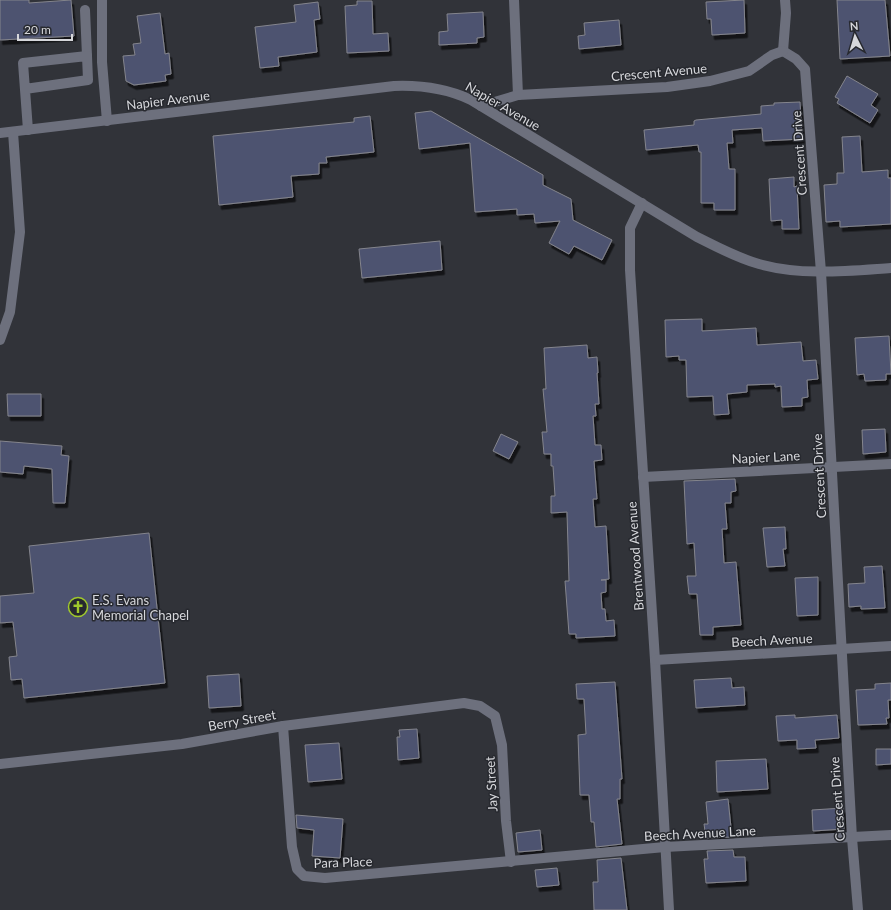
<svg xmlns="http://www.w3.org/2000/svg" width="891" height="910" font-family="Lato,sans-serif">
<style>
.building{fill:#4d526f;stroke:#84858d;filter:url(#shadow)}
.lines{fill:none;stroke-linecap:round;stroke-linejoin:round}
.minor{stroke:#6d707d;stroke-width:10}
.labels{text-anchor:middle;stroke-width:3;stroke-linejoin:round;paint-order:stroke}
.street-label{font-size:13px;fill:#d6d7db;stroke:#27292f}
.poi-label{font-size:13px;fill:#d6d7db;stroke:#27292f;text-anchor:start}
</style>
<defs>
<filter id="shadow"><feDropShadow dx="2.5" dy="4.5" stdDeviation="0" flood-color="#0009"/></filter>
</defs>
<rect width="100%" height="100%" fill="#313339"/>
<g class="building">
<polygon points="0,0 29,0 29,3 71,0 74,36 0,40"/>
<polygon points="744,0 745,33 712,35 711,19 707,19 706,2"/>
<polygon points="837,0 885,0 890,56 840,59"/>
<polygon points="357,1 372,1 373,34 388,33 389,51 347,53 345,6 357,5"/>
<polygon points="318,2 320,19 314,20 317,52 278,57 279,66 260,68 255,27 296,22 294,5"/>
<polygon points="483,12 484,37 477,38 477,43 439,45 439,32 448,31 447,14"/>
<polygon points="160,13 165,54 169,53 171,74 165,75 166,81 134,85 126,81 123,56 135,55 133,44 141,43 137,16"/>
<polygon points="619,20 621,45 579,49 578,36 585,35 584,23"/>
<polygon points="847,76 878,94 871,105 878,110 870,123 837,103 839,99 835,97"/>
<polygon points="800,102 802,139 763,141 762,128 732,130 733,143 727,143 729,169 735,169 735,210 714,210 714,203 701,203 701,152 699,152 698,145 646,150 644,130 694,125 694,121 696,120 761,114 761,106 774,105 774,103"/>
<polygon points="431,111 543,175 543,185 571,199 573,220 612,240 602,260 574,246 569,254 549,243 560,221 535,223 534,214 517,215 517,209 475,212 470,143 419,149 415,113"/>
<polygon points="370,116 374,152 326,157 327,163 319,163 319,174 291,176 293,197 219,205 213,136 354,122 354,118"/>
<polygon points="860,136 862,172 888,170 888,178 891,178 891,224 840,227 840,221 826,222 824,185 837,184 837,173 844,173 842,137"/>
<polygon points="794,177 794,187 797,186 799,229 782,229 782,220 771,221 769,179"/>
<polygon points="440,241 442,270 362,278 359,249"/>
<polygon points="702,319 702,331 756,328 757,345 801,342 803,361 816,360 818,379 807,380 808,397 802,398 802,406 782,407 781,386 775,387 775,384 747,385 747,392 727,394 729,414 714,415 713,396 687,397 686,360 679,360 679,356 666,357 665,320"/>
<polygon points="889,336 891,374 886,374 886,380 865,381 864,374 857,375 855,338"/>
<polygon points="587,345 588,358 597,357 598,373 597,373 599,404 595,404 596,416 593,416 595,445 601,445 602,460 594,461 597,499 593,499 595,527 606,526 609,579 601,580 606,580 606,592 601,593 602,609 605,609 606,621 614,620 615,636 576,638 576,634 569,634 565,581 569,581 567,512 551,513 551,496 555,496 553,466 551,466 551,454 544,454 542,432 547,432 543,389 546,389 544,348"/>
<polygon points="7,394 41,394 41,416 8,416"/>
<polygon points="885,429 886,452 863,454 862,430"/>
<polygon points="501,434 518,442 509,459 493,451"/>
<polygon points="0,441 62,446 61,455 69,456 65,503 53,503 52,469 24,466 23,474 0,472"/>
<polygon points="735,479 736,491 731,492 731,503 725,503 727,529 722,529 724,563 736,562 741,625 713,627 713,635 700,635 697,594 689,594 687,576 696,576 694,543 687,544 684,481"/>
<polygon points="785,527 786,549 783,549 785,566 767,567 763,528"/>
<polygon points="149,533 165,683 24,698 22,679 11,680 9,657 17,656 13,622 0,623 0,596 34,593 29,546"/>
<polygon points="882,566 885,608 861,609 861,606 849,607 848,584 865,583 864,567"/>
<polygon points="818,577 818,615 797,616 795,578"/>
<polygon points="239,674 241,706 209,708 207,676"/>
<polygon points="731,678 732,688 744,687 745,705 696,708 694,680"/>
<polygon points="615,682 622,779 620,779 620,799 617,799 622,844 596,847 594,822 591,822 589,795 580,795 578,735 586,734 584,699 577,699 576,684"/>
<polygon points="891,683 891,700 888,700 889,718 886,718 887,724 858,725 856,690 875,689 875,684"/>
<polygon points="795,715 795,718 837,715 839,738 815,740 816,748 797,749 797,740 778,741 776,716"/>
<polygon points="417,729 419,758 398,760 397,737 400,737 399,730"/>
<polygon points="339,743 342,779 308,782 305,745"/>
<polygon points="876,749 891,749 891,764 876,765"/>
<polygon points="766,759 768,789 717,792 716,761"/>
<polygon points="728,799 732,837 706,838 704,824 708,824 706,802"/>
<polygon points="843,808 844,829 813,831 812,810"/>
<polygon points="296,815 343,819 340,858 312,856 314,830 297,828"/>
<polygon points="540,830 542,850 518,852 516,833"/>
<polygon points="733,850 734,857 745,857 746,881 706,883 704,859 708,859 707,851"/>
<polygon points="621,858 627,910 594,910 593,882 598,882 597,860"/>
<polygon points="557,868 559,885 537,887 535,870"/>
</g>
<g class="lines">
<g class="minor">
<polyline points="102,0 102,62 107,121"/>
<polyline points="514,0 518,95"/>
<polyline points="85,10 87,56"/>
<polyline points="783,51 796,59 805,69 821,272 852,838 858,910"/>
<polyline points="783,51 786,13 785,0"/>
<polyline points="25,89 88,80 87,56 23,63 28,130"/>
<polyline points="481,106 518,95 667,87 710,81 749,71 772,55 783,51"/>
<path d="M0,133L394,86C421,85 446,88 471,100L697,237C717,247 737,258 759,264C802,276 847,271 891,268"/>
<polyline points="642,203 630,228 630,270 655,660 669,910"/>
<polyline points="0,340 10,312 20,232 13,132"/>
<polyline points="643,477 891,464"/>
<polyline points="655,660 891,646"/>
<polyline points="283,726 292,847 297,869 304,876 325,878 665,847 891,835"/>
<polyline points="0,764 182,744 283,726 464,703 480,706 495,716 502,745 506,821 511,862"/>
</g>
</g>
<defs>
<g id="church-ring" transform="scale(1)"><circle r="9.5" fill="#27292f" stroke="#a0c92c" stroke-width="1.5"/><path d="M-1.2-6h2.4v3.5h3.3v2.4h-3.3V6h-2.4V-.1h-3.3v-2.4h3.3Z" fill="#a0c92c"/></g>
</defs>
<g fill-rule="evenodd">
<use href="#church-ring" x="78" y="607"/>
</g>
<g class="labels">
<g class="street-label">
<text transform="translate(659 72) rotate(-5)" y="5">Crescent Avenue</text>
<text transform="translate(168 100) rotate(-7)" y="5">Napier Avenue</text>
<text transform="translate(503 106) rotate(30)" y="5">Napier Avenue</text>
<text transform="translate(799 153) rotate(-94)" y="5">Crescent Drive</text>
<text transform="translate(766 457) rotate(-3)" y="5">Napier Lane</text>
<text transform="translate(819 476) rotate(-93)" y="5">Crescent Drive</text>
<text transform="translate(635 556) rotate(-94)" y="5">Brentwood Avenue</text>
<text transform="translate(772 640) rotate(-3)" y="5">Beech Avenue</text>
<text transform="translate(242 720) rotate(-10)" y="5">Berry Street</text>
<text transform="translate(491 784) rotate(-93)" y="5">Jay Street</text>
<text transform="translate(837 799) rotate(-94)" y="5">Crescent Drive</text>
<text transform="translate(700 833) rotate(-3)" y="5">Beech Avenue Lane</text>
<text transform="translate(343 862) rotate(-2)" y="5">Para Place</text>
</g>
<g class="poi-label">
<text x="92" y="605">E.S. Evans<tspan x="92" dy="15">Memorial Chapel</tspan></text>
</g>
</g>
<g transform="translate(855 36) rotate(355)" stroke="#27292f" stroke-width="3" paint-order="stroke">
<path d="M0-3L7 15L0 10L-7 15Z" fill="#d6d7db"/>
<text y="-6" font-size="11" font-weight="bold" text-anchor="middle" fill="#d6d7db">N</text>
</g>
<path d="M18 34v6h54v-6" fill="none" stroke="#d6d7db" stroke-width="2"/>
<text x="24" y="34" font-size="12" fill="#d6d7db" stroke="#27292f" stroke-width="3" paint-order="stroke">20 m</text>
</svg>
